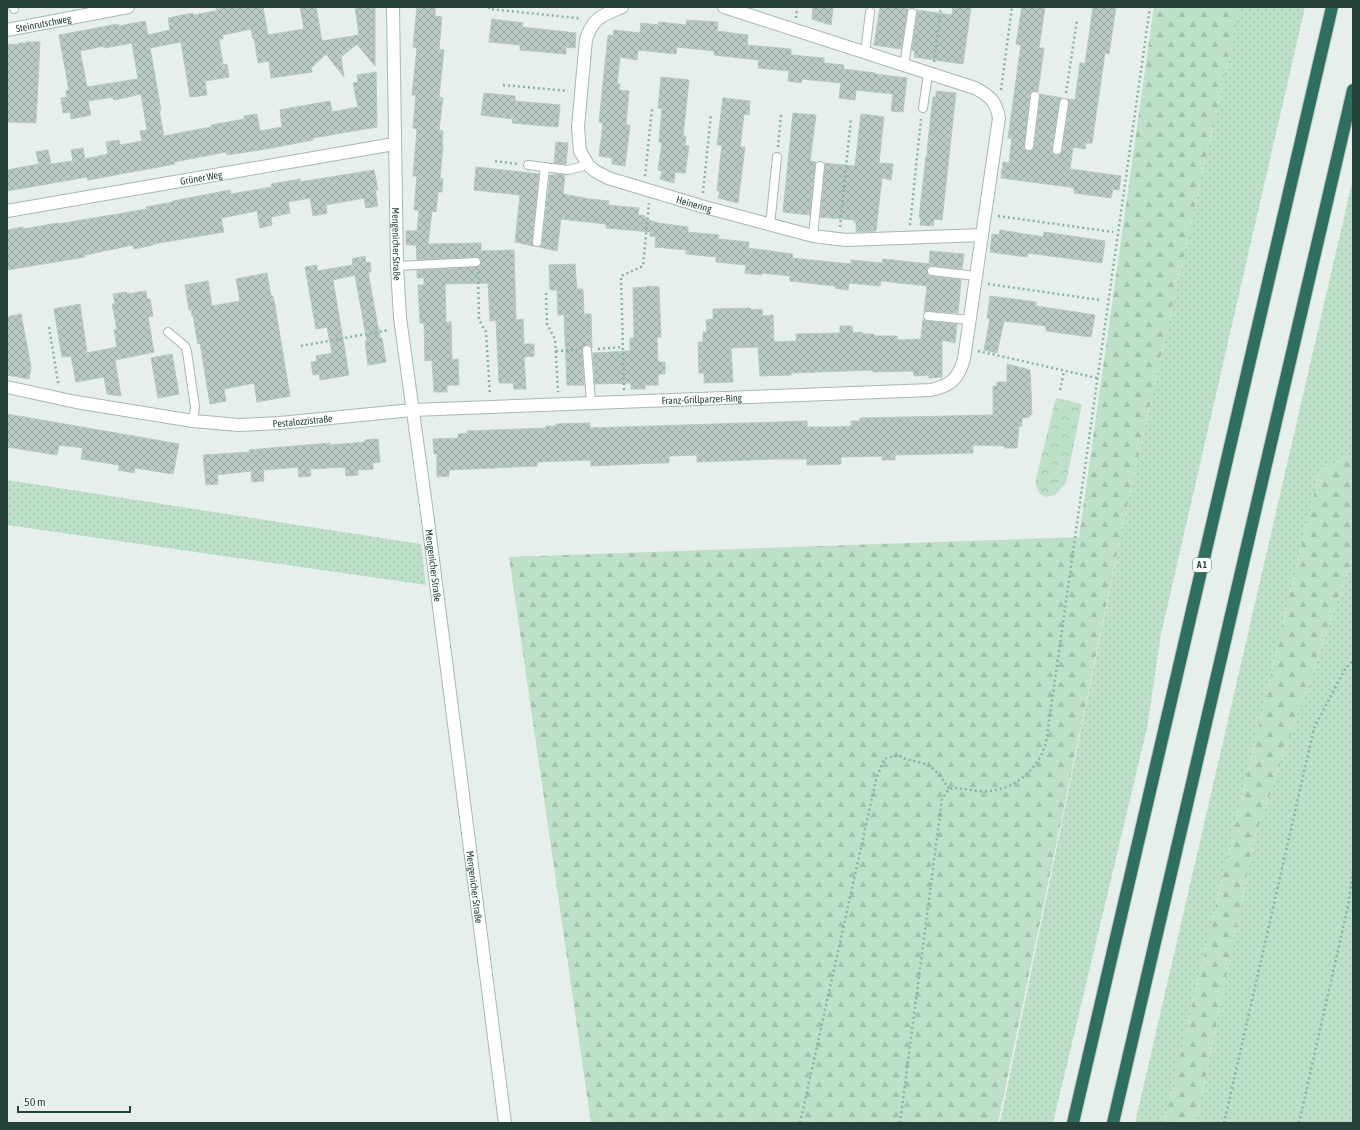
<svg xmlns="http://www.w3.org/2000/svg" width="1360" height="1130" font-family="'Asap Condensed',sans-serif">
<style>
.grass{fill:url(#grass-dots)}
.forest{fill:url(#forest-firs)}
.park{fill:url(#park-crowns)}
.building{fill:url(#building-cross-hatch);stroke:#b8c9c2;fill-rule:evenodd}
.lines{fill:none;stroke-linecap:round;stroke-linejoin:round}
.lane-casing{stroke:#a8b8b2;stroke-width:10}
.street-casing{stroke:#a8b8b2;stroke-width:14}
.secondary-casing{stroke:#a4bbb3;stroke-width:14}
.highway-casing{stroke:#c2cac8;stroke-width:14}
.path{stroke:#86b3a5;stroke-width:2.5;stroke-dasharray:2 3;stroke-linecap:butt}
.lane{stroke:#fff;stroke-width:8}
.street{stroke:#fff;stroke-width:12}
.secondary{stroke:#fff;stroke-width:12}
.highway{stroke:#2f6f62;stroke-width:12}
.labels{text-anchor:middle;stroke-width:3;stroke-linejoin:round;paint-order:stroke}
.shield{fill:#f7fbf9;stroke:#637a73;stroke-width:1}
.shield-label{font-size:9px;font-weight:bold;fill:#24423a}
.street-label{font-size:10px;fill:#24423a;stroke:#f7fbf9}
</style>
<defs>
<pattern id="grass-dots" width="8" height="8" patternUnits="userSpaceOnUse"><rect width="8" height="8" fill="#bfe0c8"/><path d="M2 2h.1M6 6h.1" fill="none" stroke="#a4c1ad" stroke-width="1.8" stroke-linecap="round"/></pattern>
<pattern id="forest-firs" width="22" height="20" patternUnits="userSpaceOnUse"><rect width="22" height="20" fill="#bfe0c8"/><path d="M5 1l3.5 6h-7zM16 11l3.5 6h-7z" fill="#a4c1ad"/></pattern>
<pattern id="park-crowns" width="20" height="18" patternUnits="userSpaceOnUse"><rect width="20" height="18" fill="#bfe0c8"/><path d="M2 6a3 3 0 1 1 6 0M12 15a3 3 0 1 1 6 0" fill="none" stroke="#a4c1ad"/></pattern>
<pattern id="building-cross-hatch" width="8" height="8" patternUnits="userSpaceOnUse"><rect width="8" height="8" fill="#bbcac4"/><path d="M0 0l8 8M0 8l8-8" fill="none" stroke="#98a6a0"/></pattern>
</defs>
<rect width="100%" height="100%" fill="#e6efeb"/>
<g class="grass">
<polygon points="1240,7 1305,7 1161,634 1147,728 1053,1123 1000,1123 1126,511"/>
<polygon points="1353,178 1353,453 1319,473 1164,1123 1135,1123"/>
<polygon points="7,480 421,544 426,585 7,525"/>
<polygon points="1353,556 1353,1123 1196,1123 1255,837"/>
</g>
<g class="forest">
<polygon points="1154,7 1240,7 1126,511 998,1123 591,1123 509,557 1079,537"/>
<polygon points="1353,453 1353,556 1255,837 1196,1123 1164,1123 1319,473"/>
</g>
<polygon class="park" points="1056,398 1082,404 1066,483 1055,495 1047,497 1040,494 1035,483"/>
<g class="building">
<path d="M226,7H263L268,35L304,29L300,7H316L322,41L359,35L355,7H375V66L357,44L341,57L344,77L326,54L311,68L312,72L271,78L269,61L258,63L254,38L253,39L251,29L223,35V39H219L223,65L227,64L229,77L205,81L207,95L190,97L181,42L150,48L161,110H159L164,136L211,127V125L245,119L244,116L257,114L260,131L282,127L280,110L330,101L332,112L358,107L353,83L358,82L357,75L376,72L377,127L313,138V140L260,150L227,155L226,152L174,162L175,164L88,180L87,177L7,191V170L39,164L36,152L48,150L51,164L73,161L71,150L83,148L85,159L108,154L106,142L119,140L120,145L142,141L140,131L147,130L141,94L114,100L113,97L88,101L91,115L71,119L70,112L63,113L61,98L67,97L66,91L69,90L59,35L118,24L119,26L145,21L148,35L170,30L168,18L193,13V15L216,11V9ZM132,43L138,79L87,87L80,51L104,46V48Z"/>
<polygon points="417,7 435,7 435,16 442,17 439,49 444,50 439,97 443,98 439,130 443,131 442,145 443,145 440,178 443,179 442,192 438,192 436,212 432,211 428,244 481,243 481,251 514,250 516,320 523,319 524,344 534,344 534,356 524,357 526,389 514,389 513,383 499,383 496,320 490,321 488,283 445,284 446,322 451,322 452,360 458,359 459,385 447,385 447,392 434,392 432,360 425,361 424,323 420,323 418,285 424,285 424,278 417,278 417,270 476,267 479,266 481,262 480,259 476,257 417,260 416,245 406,245 406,231 417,231 419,210 414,210 417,176 413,176 417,129 413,128 416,95 412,95 417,48 413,47"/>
<polygon points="813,7 833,7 831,25 812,19"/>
<polygon points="880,7 902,7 902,8 908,9 907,12 901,49 874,45"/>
<polygon points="953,7 971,7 963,64 914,57 915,51 912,50 917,14 917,10 952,15"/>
<polygon points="1022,7 1045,7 1039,48 1044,48 1038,91 1032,91 1030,95 1024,148 1029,151 1033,150 1034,147 1040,94 1062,98 1059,102 1052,149 1053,154 1057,155 1061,154 1062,151 1069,104 1067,99 1075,100 1080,63 1085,64 1093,7 1116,7 1109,54 1105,53 1092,143 1086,143 1085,149 1073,147 1070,169 1121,176 1119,190 1113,189 1111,198 1074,193 1074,188 1069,187 1001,178 1003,162 1009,163 1012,138 1008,138 1021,45 1016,44"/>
<polygon points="492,19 523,23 522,27 576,33 575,48 566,47 566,54 520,50 520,45 489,42"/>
<polygon points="687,20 718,22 717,31 748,35 747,45 791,49 791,55 824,58 824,63 844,65 843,69 875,73 875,74 907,78 903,112 891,111 893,94 856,90 855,100 839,98 841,83 802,79 801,83 788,81 789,71 758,68 759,60 714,55 714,51 677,47 676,54 638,50 637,60 620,57 617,84 620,84 619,90 629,91 626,125 630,125 625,166 612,164 612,158 599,156 603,123 599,122 608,35 613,36 614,30 640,33 641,23 658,25 659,22 686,25"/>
<polygon points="26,42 40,42 36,123 7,122 8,44 19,45 19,43 26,43"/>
<polygon points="661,77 689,80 683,136 686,136 685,145 689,146 685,173 675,172 674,183 660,179 662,171 658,170 662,143 659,142 662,109 658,108"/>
<polygon points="936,91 956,93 942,220 934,219 933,226 920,225 921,218 919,218 926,156 927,156 928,142 933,97 936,97"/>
<polygon points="484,93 515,96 515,101 560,105 558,127 512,123 513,119 481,115"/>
<polygon points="723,98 750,101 749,115 744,114 740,147 745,147 738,203 718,198 720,191 717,191 722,145 717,145"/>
<polygon points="793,113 816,115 810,161 816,162 815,165 810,215 783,212"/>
<polygon points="861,114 884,117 879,163 893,164 891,180 882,178 876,231 856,232 856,222 854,222 854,220 820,217 825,167 824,163 855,166"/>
<polygon points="556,142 568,143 566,164 554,163"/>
<polygon points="476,167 539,174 532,241 533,246 515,242 520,195 474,190"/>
<polygon points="374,170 378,190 375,190 378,206 366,208 364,198 326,205 327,213 313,216 310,198 288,202 290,213 271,217 272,225 260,228 257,211 221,218 224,232 153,244 153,245 134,249 133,245 85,255 85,257 7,270 7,230 23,227 23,229 58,223 58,224 100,217 147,209 146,207 173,202 173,201 230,190 231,194 272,187 271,184 300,179 300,182"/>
<polygon points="554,174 565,175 563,194 589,199 609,201 608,205 639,208 638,215 645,216 645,219 658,223 688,227 688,232 719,235 718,239 749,242 748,248 793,254 792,258 851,264 851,260 882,263 883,259 929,264 930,251 964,254 962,269 932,266 928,267 927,271 928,275 931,276 961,280 958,313 929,311 924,312 927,286 881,281 880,286 849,283 848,290 835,288 835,286 790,281 790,276 762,273 762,275 745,273 746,265 716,262 716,257 686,254 686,250 655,247 656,237 650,236 650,232 606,228 606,224 561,219 557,251 539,247 542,243 550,175 553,175"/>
<polygon points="1000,230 1043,237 1044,232 1105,241 1102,263 1028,253 1027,257 990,252 992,234 999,235"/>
<polygon points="365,256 366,263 370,262 371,272 368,272 380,338 382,338 386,362 368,365 365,341 367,341 355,275 333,280 349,375 320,380 319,374 313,375 311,362 317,361 316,356 332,353 327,327 316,329 305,267 317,265 317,271 353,265 352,259"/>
<polygon points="575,264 577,289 583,289 584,314 591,314 592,348 590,345 587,345 582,348 584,385 567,385 564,315 558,315 557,290 550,290 549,265"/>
<polygon points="267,273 271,296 273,296 275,306 290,396 257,402 254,383 224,389 226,401 210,404 200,343 198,344 193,316 192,316 191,310 189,310 185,285 208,281 212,306 240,301 236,279"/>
<polygon points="647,286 659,287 661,337 657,337 658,362 665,362 665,374 658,374 658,385 645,385 645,389 631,389 631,383 595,384 593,353 630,351 630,338 634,338 633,288 647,287"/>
<polygon points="146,291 147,299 150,299 153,316 148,317 154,352 115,360 121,396 107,394 104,377 76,382 71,356 62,357 54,309 80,304 87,353 117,347 114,330 117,329 112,304 115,304 113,294 126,292 127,294"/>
<polygon points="990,296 1036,302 1036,306 1095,315 1091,337 1046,331 1046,326 1004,321 997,353 984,350 990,319 987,318"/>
<polygon points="750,308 751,310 762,309 763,316 773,315 774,342 796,341 796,334 840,333 840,326 852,326 853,333 862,332 862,334 874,334 874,336 897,336 897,340 921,339 923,319 927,321 957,324 955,343 942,340 942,377 929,378 929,375 914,376 913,371 873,372 873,370 791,373 791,375 760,376 758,347 731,348 733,382 704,383 704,373 699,373 698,342 703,342 703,332 707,332 706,320 713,319 713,309"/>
<polygon points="21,314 31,367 29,379 7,375 7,317"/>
<polygon points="172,354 179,394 158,398 151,358"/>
<polygon points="1007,364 1030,370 1032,414 1029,417 1022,418 1022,426 1019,426 1017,448 1005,448 1004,446 973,445 973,453 895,455 895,460 882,460 882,456 841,457 841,464 807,465 807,459 775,459 697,462 697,455 669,456 669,463 657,463 591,466 591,460 537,462 537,466 449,470 449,476 437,477 437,454 434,454 433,439 458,438 458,434 467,433 467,431 546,428 546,426 556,426 556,424 590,423 590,428 807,421 807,427 835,427 851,426 851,421 860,421 860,418 993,415 993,386 997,386 997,382 1007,382"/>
<polygon points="7,414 179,444 173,474 135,468 134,473 118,470 119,465 81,459 83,448 59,445 57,455 7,447"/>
<polygon points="378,439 380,462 373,463 373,469 358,470 358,475 346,476 345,467 310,469 311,476 299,477 298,467 263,470 264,481 252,482 251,471 217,475 218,484 206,485 203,455 250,452 249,450 282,447 330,443 330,445 365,442 365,440"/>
</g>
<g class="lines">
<g class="lane-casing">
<g id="lane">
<polyline points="13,7 14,9"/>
<polyline points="865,53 870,12"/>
<polyline points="904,66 912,13"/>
<polyline points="923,108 928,74"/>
<polyline points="1029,146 1035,96"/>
<polyline points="1057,150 1064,103"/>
<polyline points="528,165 568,170 588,165"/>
<polyline points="770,225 777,157"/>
<polyline points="813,236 820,166"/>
<polyline points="537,242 545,167"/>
<polyline points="397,266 476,262"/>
<polyline points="932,271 976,276"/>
<polyline points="928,316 970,320"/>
<polyline points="168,332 185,346 187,352 195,407 193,421"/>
<polyline points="587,350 591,403"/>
</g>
</g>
<g class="street-casing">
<g id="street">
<path id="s1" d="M622,7C601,16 594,17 586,39L578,127L580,151L588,165L595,171L608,178L701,206L813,236L846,240L982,235"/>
<path id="s2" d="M7,30L128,7"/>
<path id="s3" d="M7,211L394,144"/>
<path id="s4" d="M7,387L76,402L193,421L239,425L280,423L412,410L931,390C952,385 958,379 964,359L999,118C996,101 990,96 975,88L724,7"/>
</g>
</g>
<g class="secondary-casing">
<g id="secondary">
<path id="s5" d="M393,7L397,266L400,318L427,513L505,1123"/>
</g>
</g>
<g class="highway-casing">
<g id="highway">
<polyline points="1073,1123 1332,7"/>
<polyline points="1113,1123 1353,90"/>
</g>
</g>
<g class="path">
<polyline points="489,7 489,9 577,18 581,21"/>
<polyline points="796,18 797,7"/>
<polyline points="934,62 941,7"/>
<polyline points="503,85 568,91"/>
<polyline points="1001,90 1012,7"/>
<polyline points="1066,93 1077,20"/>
<polyline points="778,147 781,114"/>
<polyline points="495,161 518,164"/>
<polyline points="645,176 652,109"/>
<polyline points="703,193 711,114"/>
<polyline points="998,216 1113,232"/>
<polyline points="910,225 921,119"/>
<polyline points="840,227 851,118"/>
<polyline points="478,272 479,320 486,332 490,395"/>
<polyline points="988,284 1100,300"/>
<polyline points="546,293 547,324 555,339 558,392"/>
<polyline points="49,327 58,382 58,386"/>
<polyline points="301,346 389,330"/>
<polyline points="598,349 623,347"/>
<polyline points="556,351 577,350"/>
<polyline points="978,351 1097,378"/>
<polyline points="624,390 621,276 643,266 649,203"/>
<polyline points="1060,390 1064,371"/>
<path d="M800,1123L876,780L884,759L898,755C908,761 911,760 922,763C935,766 942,779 949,789"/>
<path d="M900,1123L942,799L949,789C962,787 968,790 980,791C1011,793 1037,772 1046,743L1150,7"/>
<polyline points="1224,1123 1314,728 1345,669 1353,661"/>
<polyline points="1299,1123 1348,906 1353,871"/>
</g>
<use href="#lane" class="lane"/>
<use href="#street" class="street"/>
<use href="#secondary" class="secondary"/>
<use href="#highway" class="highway"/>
</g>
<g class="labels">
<rect class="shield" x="1193" y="558" width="18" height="14" rx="3"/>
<g class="shield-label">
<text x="1202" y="568">A 1</text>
</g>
<g class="street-label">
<text dy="4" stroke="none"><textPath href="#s2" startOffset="37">Steinrutschweg</textPath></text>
<text dy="4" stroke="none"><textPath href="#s3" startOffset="197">Grüner Weg</textPath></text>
<text dy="4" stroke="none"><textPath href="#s1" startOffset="293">Heinering</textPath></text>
<text dy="4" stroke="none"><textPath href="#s5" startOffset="237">Mengenicher Straße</textPath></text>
<text dy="4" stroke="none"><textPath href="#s4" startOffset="699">Franz-Grillparzer-Ring</textPath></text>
<text dy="4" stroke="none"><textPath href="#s4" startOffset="299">Pestalozzistraße</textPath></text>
<text dy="4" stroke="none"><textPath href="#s5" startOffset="561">Mengenicher Straße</textPath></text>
<text dy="4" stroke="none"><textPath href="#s5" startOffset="885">Mengenicher Straße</textPath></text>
</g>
</g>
<rect width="1360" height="1130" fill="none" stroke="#24423a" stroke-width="16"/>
<path d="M18 1106v6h112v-6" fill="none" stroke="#24423a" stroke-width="2"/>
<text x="24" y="1106" font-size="12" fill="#24423a" stroke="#f7fbf9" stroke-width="3" paint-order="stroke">50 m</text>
</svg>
